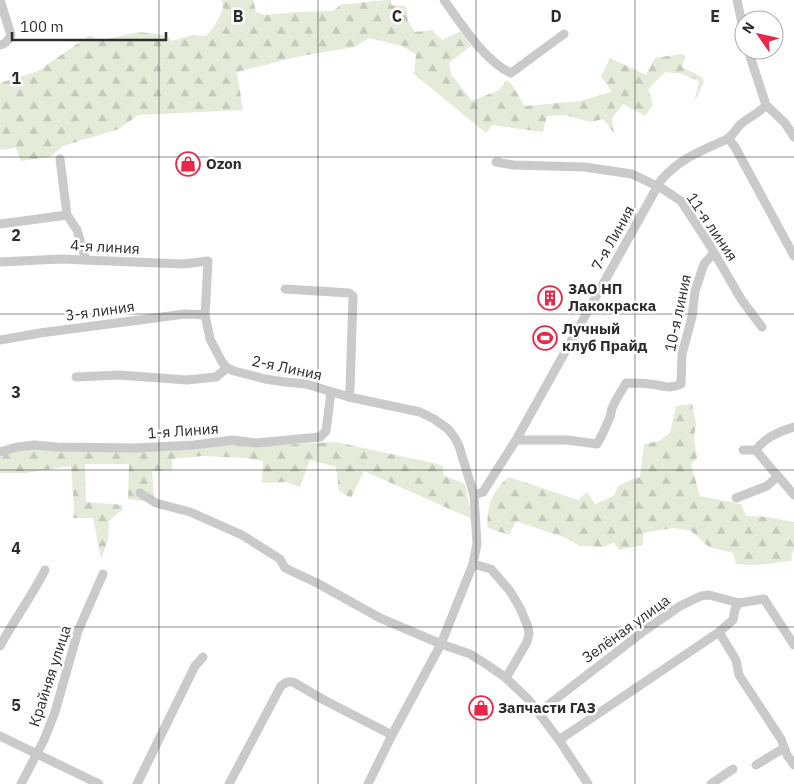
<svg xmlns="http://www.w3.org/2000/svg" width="794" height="784" font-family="'IBM Plex Sans',sans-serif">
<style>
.forest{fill:url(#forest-firs)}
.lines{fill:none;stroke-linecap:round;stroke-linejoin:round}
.street{stroke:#cacaca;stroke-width:9}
.grid{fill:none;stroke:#2d2d2d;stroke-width:1;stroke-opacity:0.55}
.labels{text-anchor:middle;stroke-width:5;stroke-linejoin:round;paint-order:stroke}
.poi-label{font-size:15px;font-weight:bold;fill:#2d2d2d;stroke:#fff;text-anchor:start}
.street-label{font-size:15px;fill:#2d2d2d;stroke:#fff}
.grid-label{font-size:16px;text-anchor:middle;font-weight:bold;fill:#2d2d2d;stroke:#fff;stroke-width:5;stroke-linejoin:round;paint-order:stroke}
</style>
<defs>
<pattern id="forest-firs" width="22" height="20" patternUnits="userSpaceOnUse" patternTransform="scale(1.25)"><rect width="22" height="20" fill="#e4ebd9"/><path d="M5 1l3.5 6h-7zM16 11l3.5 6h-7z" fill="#c4cabb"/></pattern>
</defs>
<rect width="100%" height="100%" fill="#fff"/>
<g class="forest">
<path d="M222,0H253L256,12L265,15L297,12L333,11L342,4C358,4 374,0 391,0V5L406,6L408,21L415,32L432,30L442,40L461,31L471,46L449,63L451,74L472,101L499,90L506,81L510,82L525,106L580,101L612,92L601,76L610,58L646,75L655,58L681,54L686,56L682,67L702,77L704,82L694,103L699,81L682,74L665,72L648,89L653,105L645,116L623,104L612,118L614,133L603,119L590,122L565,115L547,116L543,132L492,125L486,133L414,74L416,54L402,46L369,38L355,47L296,57L237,72L243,110L138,115L119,129L63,146L50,157L21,161L16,148L0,150V83L38,71L90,35L98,41L138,32L167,35L171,41L192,35L206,36L214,27L223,9Z"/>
<path d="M692,404L696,424L694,438L697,458L691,464L700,496L741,504L746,516L768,517L792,522H794V547L791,561C773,563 754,567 736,564L733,553L709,547L691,531L673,528L643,533V545L619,550L614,543L602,547L580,546L566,538L516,521L509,535L488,528C485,509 493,489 509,477L578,500L587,492L595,504L614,496L618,486L630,480L640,477L644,444L659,441L670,433L676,406Z"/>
<polygon points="336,442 433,463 443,466 443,475 465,484 472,519 364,471 351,498 339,491 336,467 310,460 300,487 286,482 262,483 263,461 245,458 203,456 172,459 172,470 152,471 154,497 150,502 128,499 129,464 85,464 86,502 123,505 122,510 109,521 108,540 101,559 93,518 73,518 74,507 71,466 25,473 0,473 0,455 20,450 33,449 233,443 260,446"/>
</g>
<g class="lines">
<g class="street">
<path d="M0,0L11,35C8,40 6,44 0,45"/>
<path d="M444,0C461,23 485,62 511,73L564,34"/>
<polyline points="737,0 744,33"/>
<polyline points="748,50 766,105 785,123 794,137"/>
<polyline points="729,139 735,147 794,256"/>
<polyline points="60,159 67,215 77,230 86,260"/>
<polyline points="496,162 513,165 584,167 632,174 663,189 681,201 709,244 741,299 762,327"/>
<polyline points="0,224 67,215"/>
<polyline points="0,262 60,259 183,264 208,261 205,315 210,339 222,362 227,368 234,371 265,379 285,382 306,384 349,397 420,412 434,419 448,429 455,438 459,446 474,495 477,544 473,564 441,644 392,735 368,784"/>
<polyline points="285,289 349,293 353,296 350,388 349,397"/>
<polyline points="0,340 40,333 185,314 205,315"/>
<polyline points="76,377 119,375 187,380 216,377 227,368"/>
<path d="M516,440H567L597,444L602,435L610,417L612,408L616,400L626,383C634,383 642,383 650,384C662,385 669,390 681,384L682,354L692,317L695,291L704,264L714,253"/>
<path d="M743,450H756C764,438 780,431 794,427"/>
<path d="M756,450C768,466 782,480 794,495"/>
<polyline points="0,452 17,447 34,445 57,447 134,448 194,445 233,440 256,443 320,437 326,431 331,392"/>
<polyline points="140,493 156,503 190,512 242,535 280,559 285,568 317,583 380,618 441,644 470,654 489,666 506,678 529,700 559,740 588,784"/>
<path d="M474,495L483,492L516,440L661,180C680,159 698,152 723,141C732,138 734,131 740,125C748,117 759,114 766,105"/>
<polyline points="736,498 767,486 778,476"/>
<polyline points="473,564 491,569 510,591 520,608 528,627 529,634 527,642 506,678"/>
<polyline points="719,632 736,660 739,675 781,739 787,755 794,765"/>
<path d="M0,646C14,620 32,596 45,570"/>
<polyline points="539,712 644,631 680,606 701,596 709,595 739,603"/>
<polyline points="0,736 99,784"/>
<polyline points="559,740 719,632 733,620 735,609 739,603 764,599 794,645"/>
<polyline points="756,765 784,748"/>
<polyline points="21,784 44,740 55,712 78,631 103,574"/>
<polyline points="137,784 195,666 203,657"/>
<polyline points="229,784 281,686 287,682 293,682 324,700 392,735"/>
<polyline points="711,784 733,769"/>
</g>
</g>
<path class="grid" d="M159,0V784M318,0V784M476,0V784M635,0V784M0,157H794M0,314H794M0,470H794M0,627H794"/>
<defs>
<g id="shop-ring" transform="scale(1.25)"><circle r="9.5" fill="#fff" stroke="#ec2647" stroke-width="1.5"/><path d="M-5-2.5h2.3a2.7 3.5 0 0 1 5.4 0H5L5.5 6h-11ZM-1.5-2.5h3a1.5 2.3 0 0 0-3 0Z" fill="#ec2647"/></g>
<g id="building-ring" transform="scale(1.25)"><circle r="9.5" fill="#fff" stroke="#ec2647" stroke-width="1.5"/><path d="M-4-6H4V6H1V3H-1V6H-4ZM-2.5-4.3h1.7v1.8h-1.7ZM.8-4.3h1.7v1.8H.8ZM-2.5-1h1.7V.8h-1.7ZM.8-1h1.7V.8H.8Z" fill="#ec2647"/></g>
<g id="stadium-ring" transform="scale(1.25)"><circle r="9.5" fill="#fff" stroke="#ec2647" stroke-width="1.5"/><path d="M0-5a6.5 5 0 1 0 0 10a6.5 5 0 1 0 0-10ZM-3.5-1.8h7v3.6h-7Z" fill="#ec2647"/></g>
</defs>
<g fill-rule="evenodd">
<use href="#shop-ring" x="188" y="164"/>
<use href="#building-ring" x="550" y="298"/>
<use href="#stadium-ring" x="545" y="338"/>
<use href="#shop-ring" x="481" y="708"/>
</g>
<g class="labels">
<g class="poi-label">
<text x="206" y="169">Ozon</text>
<text x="568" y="294">ЗАО НП<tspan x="568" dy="17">Лакокраска</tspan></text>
<text x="562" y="334">Лучный<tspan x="562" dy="17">клуб Прайд</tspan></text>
<text x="498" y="713">Запчасти ГАЗ</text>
</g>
<g class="street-label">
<text transform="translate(712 227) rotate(56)" y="5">11-я линия</text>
<text transform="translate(613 238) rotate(-61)" y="5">7-я Линия</text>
<text transform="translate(105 247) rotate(3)" y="5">4-я линия</text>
<text transform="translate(100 311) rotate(-8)" y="5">3-я линия</text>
<text transform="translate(678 313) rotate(-78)" y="5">10-я линия</text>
<text transform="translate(287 368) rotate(12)" y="5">2-я Линия</text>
<text transform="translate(183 431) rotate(-4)" y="5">1-я Линия</text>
<text transform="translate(626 629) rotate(-36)" y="5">Зелёная улица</text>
<text transform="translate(50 676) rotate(-72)" y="5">Крайняя улица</text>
</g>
</g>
<g class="grid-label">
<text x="238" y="22">B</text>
<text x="397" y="22">C</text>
<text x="556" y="22">D</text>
<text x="715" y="22">E</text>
<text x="16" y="84">1</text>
<text x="16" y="241">2</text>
<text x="16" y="398">3</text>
<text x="16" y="554">4</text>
<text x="16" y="711">5</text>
</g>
<g transform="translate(759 35) rotate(304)"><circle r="24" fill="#ffffff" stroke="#ababab"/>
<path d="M0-4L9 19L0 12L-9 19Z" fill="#ec2647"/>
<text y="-8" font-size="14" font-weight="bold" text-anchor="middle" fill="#2d2d2d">N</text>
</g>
<path d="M12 32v8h154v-8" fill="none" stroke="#2d2d2d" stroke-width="2.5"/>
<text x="20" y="32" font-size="15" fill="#2d2d2d" stroke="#ffffff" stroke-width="4" paint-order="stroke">100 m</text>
</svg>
